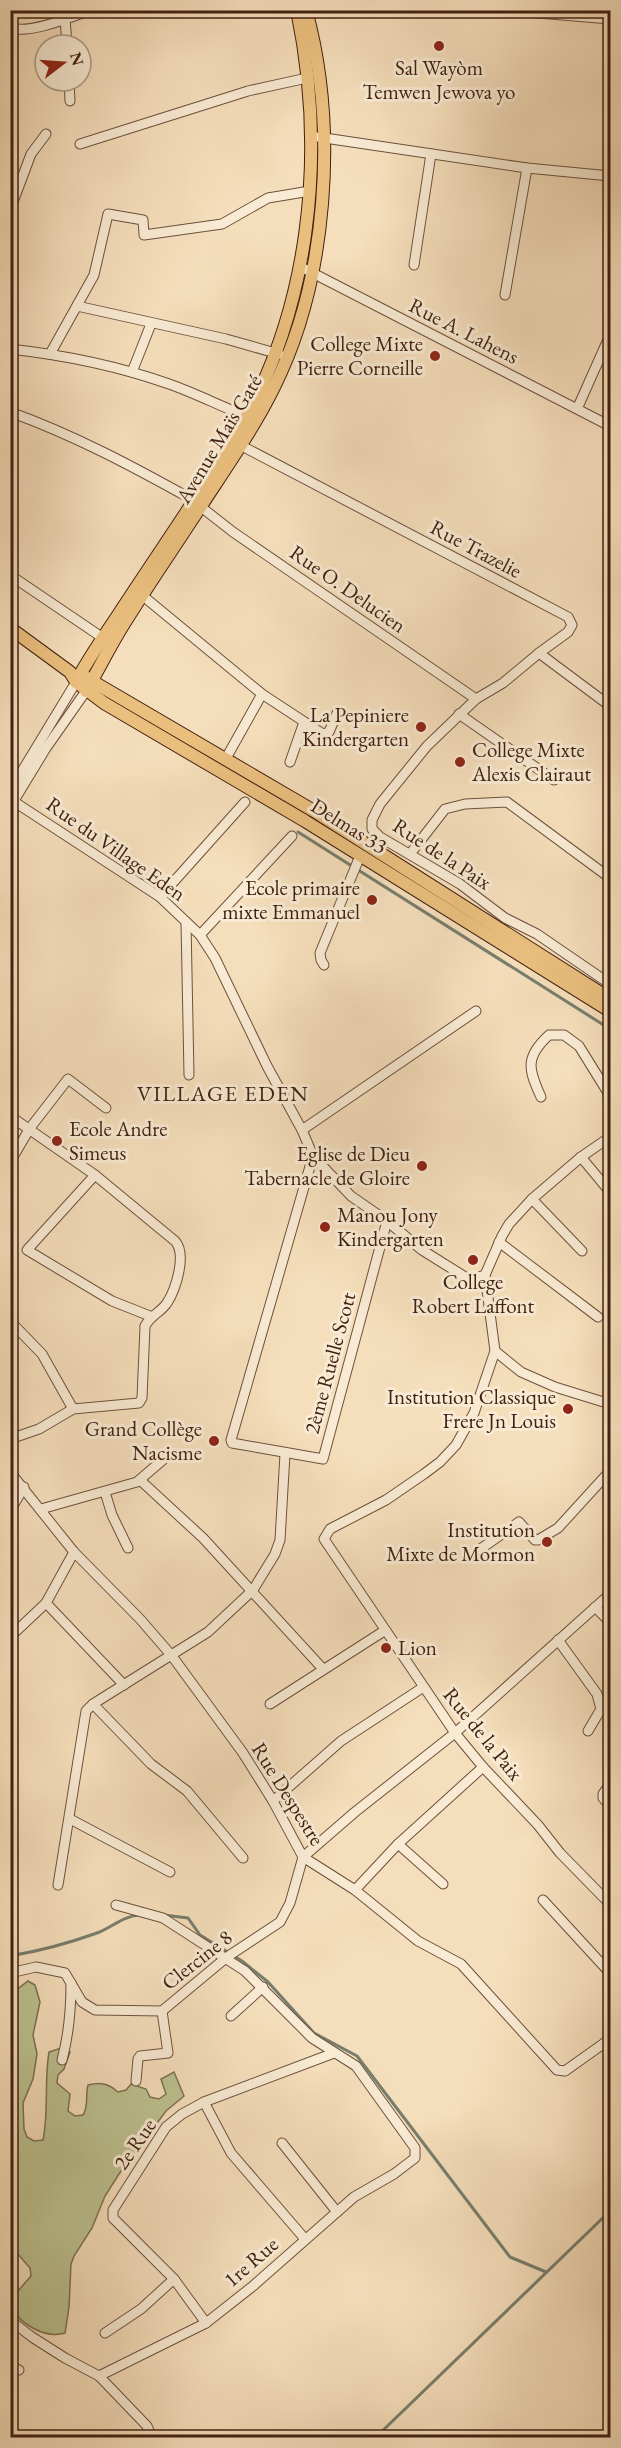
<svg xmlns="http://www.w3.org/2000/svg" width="621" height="2448" font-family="'EB Garamond',serif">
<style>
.green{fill:#bcc190;stroke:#7e7050;stroke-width:1.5}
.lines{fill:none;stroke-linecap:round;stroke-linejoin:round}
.stream{stroke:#787e6d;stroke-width:3}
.minor-casing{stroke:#6e503c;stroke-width:11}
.major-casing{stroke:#412011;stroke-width:14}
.minor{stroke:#f8ead3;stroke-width:9}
.major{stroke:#eabf7e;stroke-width:12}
.poi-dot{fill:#8f2418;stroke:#f8ead3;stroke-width:2}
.labels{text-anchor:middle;stroke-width:6;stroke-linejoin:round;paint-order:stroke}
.poi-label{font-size:21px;fill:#412011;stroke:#f8ead3;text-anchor:end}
.street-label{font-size:21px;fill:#412011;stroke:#f8ead3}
.neighbourhood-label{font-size:22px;letter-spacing:1.5px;fill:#412011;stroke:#f8ead3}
</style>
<rect width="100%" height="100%" fill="#f5debb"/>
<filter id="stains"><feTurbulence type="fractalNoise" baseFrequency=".00333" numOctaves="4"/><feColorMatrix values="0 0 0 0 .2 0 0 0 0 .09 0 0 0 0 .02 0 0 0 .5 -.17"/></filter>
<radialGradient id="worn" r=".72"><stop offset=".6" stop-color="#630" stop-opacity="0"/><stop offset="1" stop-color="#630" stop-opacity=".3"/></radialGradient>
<path class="green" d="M28,1981L35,1985L40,2002L33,2035L37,2054L33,2079L23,2103L24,2129L27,2137L34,2141L43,2140C49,2111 44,2081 49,2052L64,2047L70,2052L64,2069L58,2075L57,2083L70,2094L68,2111L75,2116L83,2115C89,2106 85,2096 88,2085C100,2082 108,2083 118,2092L126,2090L131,2084L146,2089L150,2097L159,2099L166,2094L161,2079L174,2072L184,2096L166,2111L119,2174L105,2196L92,2228L74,2256L71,2264L69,2307L65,2333C45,2339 23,2325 11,2309V2299L31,2276L30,2268L10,2245V2081L16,2025L14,2008L15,1991Z"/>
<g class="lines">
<g class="stream">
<polyline points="298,832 610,1029"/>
<polyline points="164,1915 188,1918 200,1935 242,1961 268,1982 314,2033 357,2056 510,2257 546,2272"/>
<path d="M10,1956C40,1951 69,1943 97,1933C111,1928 123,1916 139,1915"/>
<polyline points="375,2438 610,2211"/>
</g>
<g class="minor-casing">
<g id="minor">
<polyline points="501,10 610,19"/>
<polyline points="65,18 67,45"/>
<path d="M10,27C26,36 74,16 91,10"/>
<polyline points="10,41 15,29"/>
<polyline points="69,81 70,101"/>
<polyline points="318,137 527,168 610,176"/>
<polyline points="80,144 248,91 307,78"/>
<polyline points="10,210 31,154 46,134"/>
<polyline points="414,265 431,154"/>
<polyline points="301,267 610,426"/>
<polyline points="505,295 527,168"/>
<polyline points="77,306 226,339 279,354"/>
<path d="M10,349C64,355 118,366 169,384C195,393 220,406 246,416"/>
<polyline points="50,354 94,275 108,214 143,220 144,235 222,224 268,198 310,191"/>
<polyline points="132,372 151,324"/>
<polyline points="577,409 610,335"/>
<path d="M10,412C74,435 134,467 193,500"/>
<polyline points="242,446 568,617 572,625 568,632 539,653 610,706"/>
<polyline points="201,507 233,532 476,699"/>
<polyline points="10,575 103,638"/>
<polyline points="143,596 262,694 225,760"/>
<polyline points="539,653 503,683 476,699 427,746 380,804 372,820 372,829 380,837 460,884 505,918 537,934 610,984"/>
<polyline points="262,694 323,734 329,732 338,711"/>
<polyline points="459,714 554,780"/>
<polyline points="290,762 304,722"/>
<polyline points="10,791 76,682"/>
<polyline points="10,799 160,897 200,935 215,958 267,1066 302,1130 313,1156 351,1196 387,1221 422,1250 470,1280 485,1275"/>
<polyline points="12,804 46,748 86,691"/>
<polyline points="410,854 445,809 465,804 507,802 610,878"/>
<polyline points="160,897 245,802"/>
<polyline points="186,922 189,1075"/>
<polyline points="200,935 292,836"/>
<polyline points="324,965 321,960 320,953 360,856"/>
<path d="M541,1097C528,1069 525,1057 549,1035H564L579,1046L610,1096"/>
<path d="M10,1116L95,1175L175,1241C187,1254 176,1289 167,1303C160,1313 151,1315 145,1326L142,1398L139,1403L73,1409L39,1429L10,1439"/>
<polyline points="302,1130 476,1011"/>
<polyline points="610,1137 581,1157 532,1199 509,1224 502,1236 485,1275 495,1351 474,1413 456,1445 440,1462 424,1474 386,1500 330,1529 324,1539 455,1733 483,1767 538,1825 560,1853 610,1904"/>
<polyline points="313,1156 231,1440 232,1443 323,1459 387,1221"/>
<polyline points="581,1157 610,1192"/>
<polyline points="10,1162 30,1128 68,1079 106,1108"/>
<polyline points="95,1175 27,1250 112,1301 150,1316"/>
<polyline points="532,1199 582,1251"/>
<polyline points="499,1242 598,1317"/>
<polyline points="10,1321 42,1354 73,1409"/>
<polyline points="495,1351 521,1372 555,1387 610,1404"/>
<polyline points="10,1472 74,1552 140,1619 172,1656 243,1753 273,1801 303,1857 355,1890 418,1941 461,1964 557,2070 565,2071 610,2039"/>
<polyline points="140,1480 203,1538 323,1669"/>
<polyline points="105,1492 112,1515 128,1548"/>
<polyline points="41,1509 137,1482 165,1458"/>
<polyline points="10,1511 24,1487"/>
<polyline points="479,1550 519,1522 535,1540 538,1540 558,1528 610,1471"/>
<polyline points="46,1603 124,1685"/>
<polyline points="595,1607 610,1622"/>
<polyline points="10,1637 46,1603 74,1552"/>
<polyline points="558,1640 597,1694 601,1709 588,1731"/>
<polyline points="93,1704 151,1764 187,1791 243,1858"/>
<polyline points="270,1704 384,1631"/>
<polyline points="610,1784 603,1794 603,1798 610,1806"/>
<polyline points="273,1801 341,1741 422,1688"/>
<polyline points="70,1819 170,1872"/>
<polyline points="398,1844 443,1884"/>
<polyline points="58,1885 86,1711 93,1704 208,1632 253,1590 275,1554 280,1540 285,1454"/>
<polyline points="355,1890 398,1844 483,1767"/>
<polyline points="543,1900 610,1973"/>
<polyline points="10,1973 36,1967 65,1973 82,2002 95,2010 162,2011 227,1957 280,1922 290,1903 303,1857 355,1812 455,1733 610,1594"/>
<polyline points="231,2016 263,1987"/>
<path d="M62,2060C69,2034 71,2010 71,1983"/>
<polyline points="136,2081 138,2059 140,2056 168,2053 162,2011"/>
<polyline points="204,2102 231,2153 305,2239"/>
<polyline points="282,2143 337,2212"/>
<polyline points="10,2320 32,2337 65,2358 99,2376 147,2426 152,2438"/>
<polyline points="206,2323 174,2279 113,2218 113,2210 166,2127 182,2114 204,2102 334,2053"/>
<polyline points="105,2333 141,2309 174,2279"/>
<polyline points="10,2366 19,2370"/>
<polyline points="99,2376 206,2323 253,2286 354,2197 394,2174 415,2158 415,2148 356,2066 312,2038 245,1971 163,1918 116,1905"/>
</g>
</g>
<g class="major-casing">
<g id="major">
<polyline points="10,628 70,672 76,682 104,703 305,821 610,1011"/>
<polyline points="85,677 314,811 610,999"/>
<path d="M76,682C90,655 108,631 124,606C160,551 197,498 231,443C311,316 327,155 297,10"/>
<path d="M86,691C100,667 112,642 127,619C150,582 175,546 199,509C225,469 252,431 273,389C328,280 338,127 306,10"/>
</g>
</g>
<use href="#minor" class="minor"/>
<use href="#major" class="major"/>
</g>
<g class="poi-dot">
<circle cx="439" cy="46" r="6"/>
<circle cx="435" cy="356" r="6"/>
<circle cx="421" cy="727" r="6"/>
<circle cx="460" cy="762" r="6"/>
<circle cx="372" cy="900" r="6"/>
<circle cx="57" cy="1141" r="6"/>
<circle cx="422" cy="1166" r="6"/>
<circle cx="325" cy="1227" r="6"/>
<circle cx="473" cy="1260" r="6"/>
<circle cx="568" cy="1409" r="6"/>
<circle cx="214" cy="1441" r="6"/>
<circle cx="547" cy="1542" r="6"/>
<circle cx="386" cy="1648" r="6"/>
</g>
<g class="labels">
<g class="poi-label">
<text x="439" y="75" text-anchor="middle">Sal Wayòm<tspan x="439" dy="24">Temwen Jewova yo</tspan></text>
<text x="423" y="351">College Mixte<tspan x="423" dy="24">Pierre Corneille</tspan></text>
<text x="409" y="722">La Pepiniere<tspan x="409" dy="24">Kindergarten</tspan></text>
<text x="472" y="757" text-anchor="start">College Mixte<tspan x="472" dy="24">Alexis Clairaut</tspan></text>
<text x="360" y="895">Ecole primaire<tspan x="360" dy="24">mixte Emmanuel</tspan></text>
<text x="69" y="1136" text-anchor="start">Ecole Andre<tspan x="69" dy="24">Simeus</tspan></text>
<text x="410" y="1161">Eglise de Dieu<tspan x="410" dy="24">Tabernacle de Gloire</tspan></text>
<text x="337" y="1222" text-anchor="start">Manou Jony<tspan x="337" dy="24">Kindergarten</tspan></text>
<text x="473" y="1289" text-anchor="middle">College<tspan x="473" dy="24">Robert Laffont</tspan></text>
<text x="556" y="1404">Institution Classique<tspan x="556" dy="24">Frere Jn Louis</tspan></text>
<text x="202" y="1436">Grand Collège<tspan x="202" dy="24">Nacisme</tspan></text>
<text x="535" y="1537">Institution<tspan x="535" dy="24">Mixte de Mormon</tspan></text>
<text x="398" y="1655" text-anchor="start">Lion</text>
</g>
<g class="street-label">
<text transform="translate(464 331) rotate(27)" y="7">Rue A. Lahens</text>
<text transform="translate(219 439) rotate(-59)" y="7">Avenue Maïs Gaté</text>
<text transform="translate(476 549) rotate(28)" y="7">Rue Trazelie</text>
<text transform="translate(348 589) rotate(35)" y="7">Rue O. Delucien</text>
<text transform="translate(349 826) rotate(32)" y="7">Delmas 33</text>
<text transform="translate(116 849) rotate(35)" y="7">Rue du Village Eden</text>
<text transform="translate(442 854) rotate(33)" y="7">Rue de la Paix</text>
<text transform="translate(330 1363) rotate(-75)" y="7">2ème Ruelle Scott</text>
<text transform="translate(483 1734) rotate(51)" y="7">Rue de la Paix</text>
<text transform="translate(288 1794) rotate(58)" y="7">Rue Despestre</text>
<text transform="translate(197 1960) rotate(-38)" y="7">Clercine 8</text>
<text transform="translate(135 2144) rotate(-55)" y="7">2e Rue</text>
<text transform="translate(251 2262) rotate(-41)" y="7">1re Rue</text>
</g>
<g class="neighbourhood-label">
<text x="223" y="1101">VILLAGE EDEN</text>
</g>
</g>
<rect width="621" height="2448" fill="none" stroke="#f5debb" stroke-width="36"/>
<rect x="12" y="12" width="597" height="2424" fill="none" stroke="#412011" stroke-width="3"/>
<rect x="18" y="18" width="585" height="2412" fill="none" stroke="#412011" stroke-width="1.5"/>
<g transform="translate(63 63) rotate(73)"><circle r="28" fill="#f8ead3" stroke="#af9985" stroke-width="1.5"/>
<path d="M0-4.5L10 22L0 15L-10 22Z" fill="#8f2418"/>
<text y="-9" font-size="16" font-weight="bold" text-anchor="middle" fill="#412011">N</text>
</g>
<rect width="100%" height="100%" filter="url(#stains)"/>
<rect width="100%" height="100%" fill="url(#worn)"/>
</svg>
